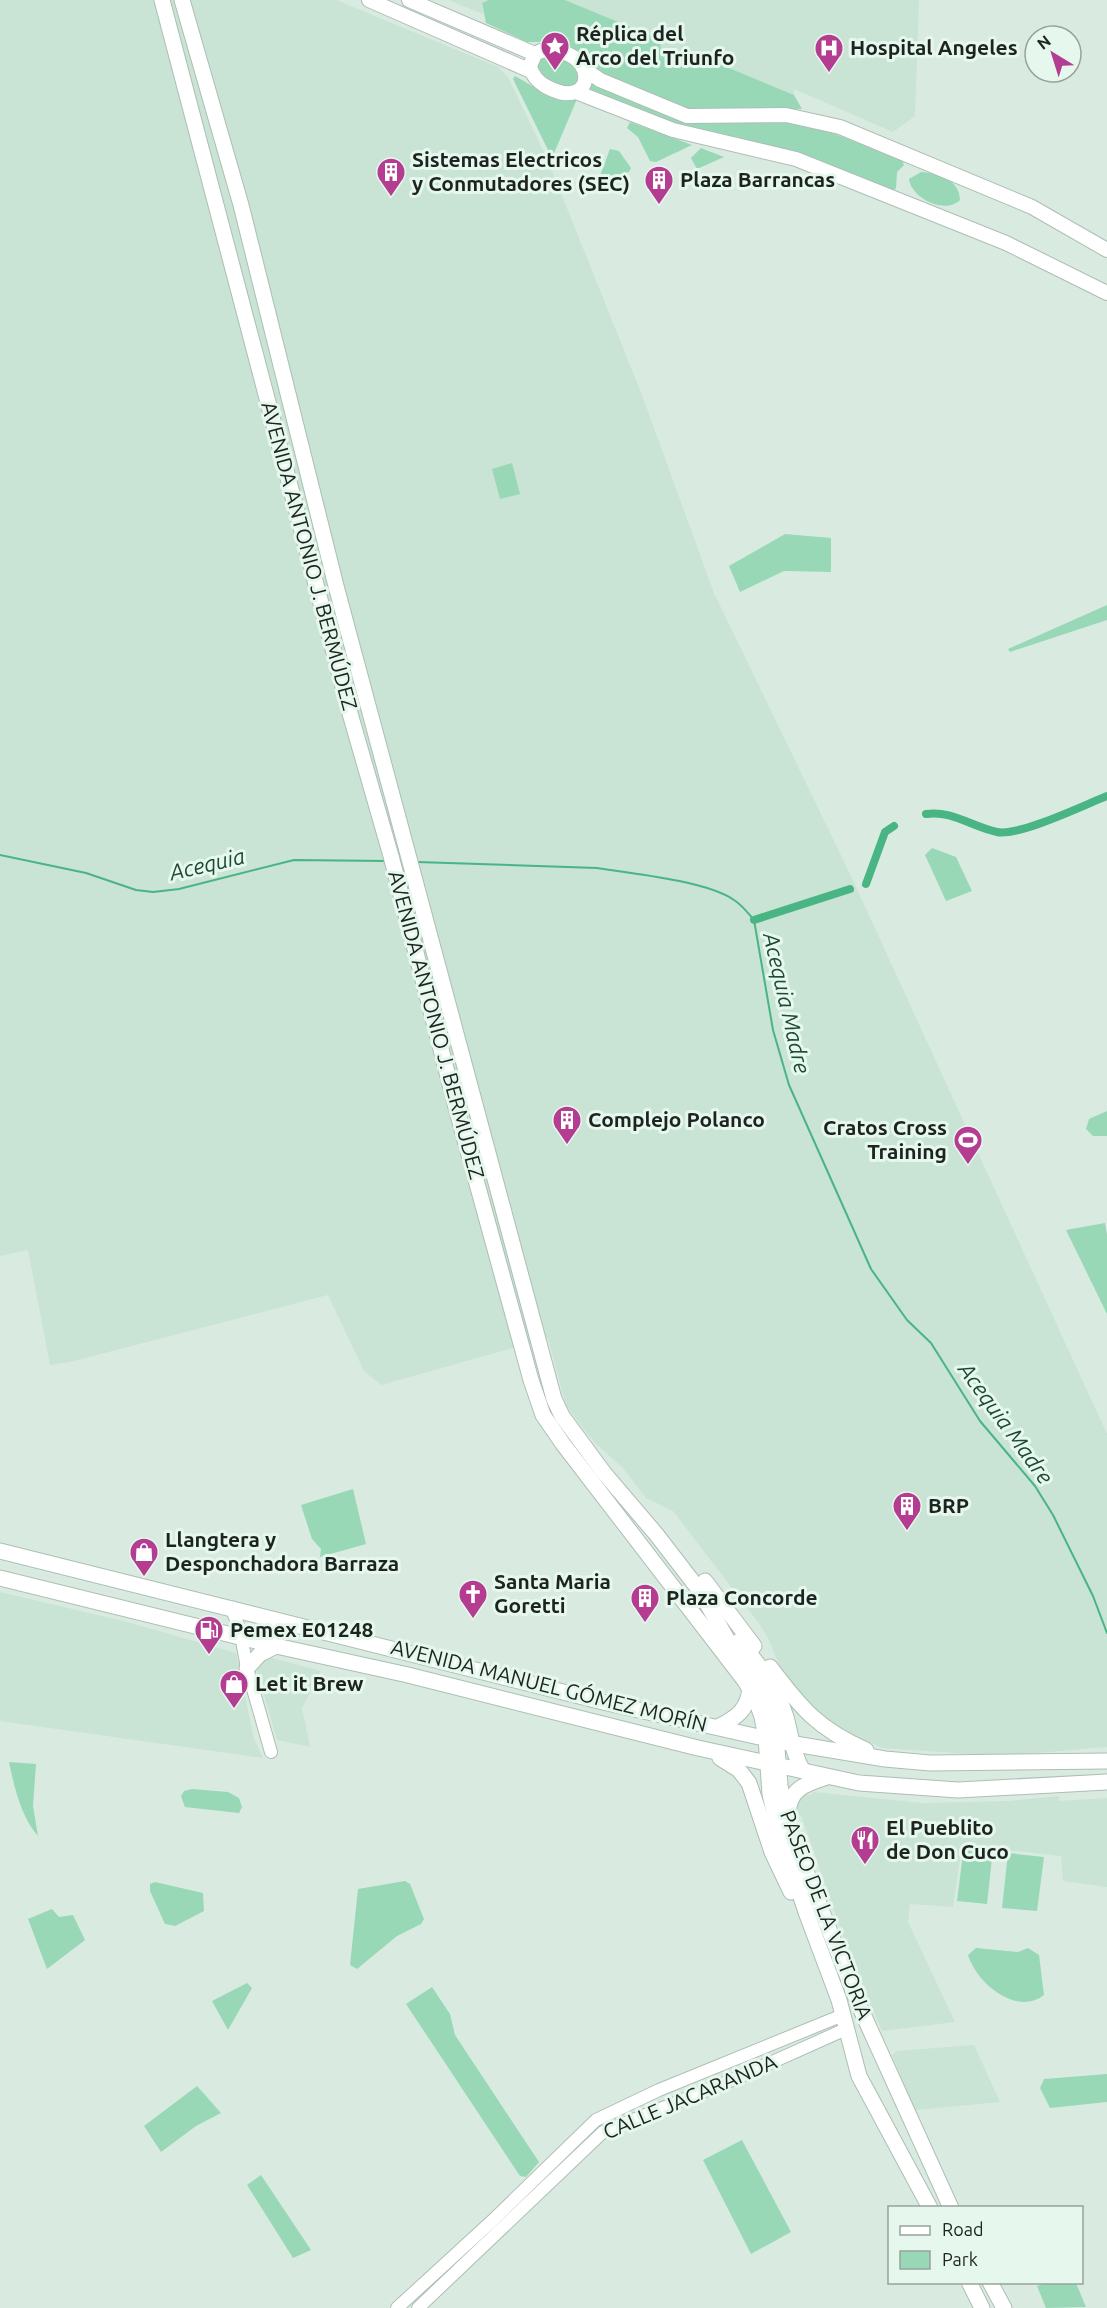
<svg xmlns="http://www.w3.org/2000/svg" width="1107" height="2308" font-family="Ubuntu,sans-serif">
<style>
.built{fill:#c9e3d4}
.green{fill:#98d8b6}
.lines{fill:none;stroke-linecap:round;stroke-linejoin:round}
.stream{stroke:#49b484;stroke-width:2}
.canal{stroke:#49b484;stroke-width:8}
.tertiary-casing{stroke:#adbeb4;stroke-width:14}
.secondary-casing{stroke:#adbeb4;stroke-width:16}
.primary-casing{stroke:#adbeb4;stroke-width:17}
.tertiary{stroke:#fff;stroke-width:12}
.secondary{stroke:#fff;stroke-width:14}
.primary{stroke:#fff;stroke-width:15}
.labels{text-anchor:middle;stroke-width:6;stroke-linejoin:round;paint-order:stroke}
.poi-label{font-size:21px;font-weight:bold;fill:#1d2420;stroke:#e6f8ee;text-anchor:start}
.street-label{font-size:21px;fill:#1d2420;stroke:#e6f8ee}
.water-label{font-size:22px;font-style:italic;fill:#1d4935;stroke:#e6f8ee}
</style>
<rect width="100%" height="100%" fill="#d9ebe1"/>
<g class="built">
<polygon points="0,0 336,0 498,67 508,77 548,161 642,395 714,593 851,876 1107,1434 1107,1747 1000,1756 882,1748 821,1721 787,1684 768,1638 758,1622 673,1511 646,1498 622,1467 594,1442 566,1406 548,1338 381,1385 364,1371 328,1295 70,1362 50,1365 28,1250 0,1256"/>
<polygon points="448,0 489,0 482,3 483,14"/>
<polygon points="565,0 919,0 915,116 893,132 794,89 794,95 705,58 689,58 660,47 662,40"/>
<polygon points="0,1592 127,1622 236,1653 254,1739 263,1758 0,1721"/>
<polygon points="265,1656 321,1671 302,1708 310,1747 277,1740 256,1667"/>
<polygon points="813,1792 922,1803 1009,1801 1059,1796 1059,1801 1107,1798 1107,1887 1063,1881 1061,1856 962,1845 953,1907 910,1904 908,1922 955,2022 882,2031 849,1953 801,1815 795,1814 797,1800 804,1794 812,1795"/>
<polygon points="974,2045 1000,2102 915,2110 892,2055 897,2051"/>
</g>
<g class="green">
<polygon points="489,0 565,0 662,40 660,47 689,58 705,58 794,95 802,109 686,108 674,105 598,72 580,52 568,45 557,42 527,42 486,23 482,3"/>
<path d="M547,55L569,61L581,74L576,85C557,89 548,82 536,69L540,59Z"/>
<polygon points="515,76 551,97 577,99 552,158 513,79"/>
<polygon points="591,83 689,121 791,122 817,127 902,160 904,165 897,172 896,188 894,190 809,157 686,128 586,89"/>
<polygon points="630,122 692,145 656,162 650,161 638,137 627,128"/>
<polygon points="701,148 724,157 697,169 691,158"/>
<polygon points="610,149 619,151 631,168 629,172 597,184"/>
<path d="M921,172C938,173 959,179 960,200C945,215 911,198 909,179Z"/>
<polygon points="512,463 520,494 500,499 492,469"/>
<polygon points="785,534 831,538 831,572 784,571 740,592 729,566"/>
<polygon points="1107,605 1107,620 1010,652 1008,649"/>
<polygon points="932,848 956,857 972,891 946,901 925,855"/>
<polygon points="1107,1111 1107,1136 1093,1136 1086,1129 1089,1119"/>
<polygon points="1105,1223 1107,1235 1107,1314 1066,1230"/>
<polygon points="353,1489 366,1544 320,1557 321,1549 312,1539 301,1505"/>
<path d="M9,1762L36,1764L33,1806L38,1836C21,1817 14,1786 9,1762Z"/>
<polygon points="192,1789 228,1792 239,1798 242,1807 239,1813 185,1807 181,1796 184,1791"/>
<polygon points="964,1846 993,1849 987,1904 957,1901"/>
<polygon points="1008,1853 1044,1857 1037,1911 1002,1908"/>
<polygon points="405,1881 410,1884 424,1919 421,1924 397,1936 357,1969 350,1965 358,1889"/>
<polygon points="155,1882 203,1893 204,1911 175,1926 165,1924 150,1891 150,1884"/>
<polygon points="52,1909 59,1917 73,1915 85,1940 47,1969 28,1919"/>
<path d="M976,1948L1018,1952L1028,1948L1039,1955L1044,1995C1016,2017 976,1982 968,1955Z"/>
<polygon points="247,1983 252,1988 228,2030 212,2001"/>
<polygon points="432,1987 450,2014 455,2035 539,2162 526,2177 520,2176 406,2004"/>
<polygon points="1107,2074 1107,2102 1050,2108 1040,2088 1044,2079"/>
<polygon points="197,2086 221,2113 196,2126 161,2152 144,2126"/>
<polygon points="742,2140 791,2232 751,2254 703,2160"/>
<polygon points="261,2175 311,2250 293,2258 247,2185"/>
<polygon points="1047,2283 1076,2283 1086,2307 1046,2308 1037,2286"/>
</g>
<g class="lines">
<g class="stream">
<polyline points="0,855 86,873 136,890 153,892 179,889 294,860 387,861"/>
<path d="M417,862L597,868C630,873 707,881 734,900C742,905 748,913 754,920L773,1030L789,1085L871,1269L907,1320L931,1343L980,1421L1035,1486L1053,1515L1093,1596L1107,1633"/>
</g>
<g class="canal">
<path d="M926,814C952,810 972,827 997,832C1018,837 1084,805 1107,796"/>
<polyline points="866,884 885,832 894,826"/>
<polyline points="754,920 850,889"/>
</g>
<g class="tertiary-casing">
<g id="tertiary">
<polyline points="231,1607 240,1630 247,1668 271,1752"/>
<polyline points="397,2308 492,2221 596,2120 659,2090 843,2015"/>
<polyline points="418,2308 603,2132 732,2080 846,2029"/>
</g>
</g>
<g class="secondary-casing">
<g id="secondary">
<polyline points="369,0 531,71"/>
<polyline points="409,0 535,54"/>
<path d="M541,51C600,44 598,114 547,87C538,82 532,76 530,66L535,54Z"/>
<polyline points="586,70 600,80 687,116 786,115 840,127 1032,207 1107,250"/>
<polyline points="576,92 673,130 796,159 1006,243 1107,293"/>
</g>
</g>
<g class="primary-casing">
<g id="primary">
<polyline points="162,0 351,717 391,856 457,1111 531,1380 543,1415 563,1444 745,1681 756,1700 762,1717 766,1738 770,1794 777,1825 806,1912 839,2000 859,2076 930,2208"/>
<polyline points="182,0 241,205 336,586 554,1399 562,1416 604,1473 656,1534 700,1591 728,1641 766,1697 775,1726 780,1785 787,1823 858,2003 951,2208"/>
<polyline points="0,1551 603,1702 777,1741 885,1759 930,1763 1107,1761"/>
<polyline points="0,1578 276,1646 408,1675 698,1748 859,1783 958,1790 1107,1782"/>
<polyline points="705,1581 754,1646"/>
<path d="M739,1641C759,1664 777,1688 786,1717C791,1736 793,1754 803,1771"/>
<path d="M770,1667C801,1708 818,1729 866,1750"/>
<polyline points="247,1668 260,1654 276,1646"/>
<path d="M718,1727C736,1718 748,1710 750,1688"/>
<polyline points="720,1758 739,1770 749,1783 772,1852 791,1892"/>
<path d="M788,1814C789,1788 806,1784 827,1777"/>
<polyline points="969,2282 982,2308"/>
<polyline points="990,2282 1004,2308"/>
</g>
</g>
<use href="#tertiary" class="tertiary"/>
<use href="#secondary" class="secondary"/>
<use href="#primary" class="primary"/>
</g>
<defs>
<g id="sight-pin" transform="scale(1.5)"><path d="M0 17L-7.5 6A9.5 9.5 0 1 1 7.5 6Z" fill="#b43c91" stroke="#e6f8ee"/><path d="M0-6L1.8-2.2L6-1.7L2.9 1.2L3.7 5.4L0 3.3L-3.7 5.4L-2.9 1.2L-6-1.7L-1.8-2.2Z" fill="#fff"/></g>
<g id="hospital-pin" transform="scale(1.5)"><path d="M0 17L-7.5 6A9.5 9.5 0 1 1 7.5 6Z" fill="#b43c91" stroke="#e6f8ee"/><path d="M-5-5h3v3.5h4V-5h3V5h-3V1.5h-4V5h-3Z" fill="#fff"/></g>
<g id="building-pin" transform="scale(1.5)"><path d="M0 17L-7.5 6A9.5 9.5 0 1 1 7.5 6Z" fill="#b43c91" stroke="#e6f8ee"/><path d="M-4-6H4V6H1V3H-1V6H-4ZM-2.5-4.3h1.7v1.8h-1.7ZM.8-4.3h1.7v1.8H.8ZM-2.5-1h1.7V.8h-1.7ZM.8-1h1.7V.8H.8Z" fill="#fff"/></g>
<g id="stadium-pin" transform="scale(1.5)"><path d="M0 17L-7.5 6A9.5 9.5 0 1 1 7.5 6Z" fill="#b43c91" stroke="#e6f8ee"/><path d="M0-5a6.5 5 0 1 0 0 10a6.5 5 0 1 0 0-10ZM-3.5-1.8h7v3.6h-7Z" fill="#fff"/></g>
<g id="shop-pin" transform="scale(1.5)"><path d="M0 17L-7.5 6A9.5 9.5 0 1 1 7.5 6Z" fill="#b43c91" stroke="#e6f8ee"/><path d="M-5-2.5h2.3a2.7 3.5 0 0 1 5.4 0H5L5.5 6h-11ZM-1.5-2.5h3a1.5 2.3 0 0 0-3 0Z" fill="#fff"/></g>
<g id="church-pin" transform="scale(1.5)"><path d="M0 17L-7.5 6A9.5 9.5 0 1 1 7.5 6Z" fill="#b43c91" stroke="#e6f8ee"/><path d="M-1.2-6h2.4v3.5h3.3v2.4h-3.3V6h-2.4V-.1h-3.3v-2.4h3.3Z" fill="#fff"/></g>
<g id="fuel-pin" transform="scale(1.5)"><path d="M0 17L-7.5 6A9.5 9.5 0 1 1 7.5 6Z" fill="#b43c91" stroke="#e6f8ee"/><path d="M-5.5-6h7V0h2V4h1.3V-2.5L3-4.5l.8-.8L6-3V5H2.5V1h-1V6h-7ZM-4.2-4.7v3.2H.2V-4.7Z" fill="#fff"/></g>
<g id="restaurant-pin" transform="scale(1.5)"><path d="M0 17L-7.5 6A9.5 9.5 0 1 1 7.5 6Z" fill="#b43c91" stroke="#e6f8ee"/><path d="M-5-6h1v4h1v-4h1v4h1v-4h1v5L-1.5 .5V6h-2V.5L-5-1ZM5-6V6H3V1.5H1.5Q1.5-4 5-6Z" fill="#fff"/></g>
</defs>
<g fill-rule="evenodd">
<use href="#sight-pin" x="555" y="46"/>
<use href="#hospital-pin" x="829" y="48"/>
<use href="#building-pin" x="391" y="172"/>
<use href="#building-pin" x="659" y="180"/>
<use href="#building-pin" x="567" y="1120"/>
<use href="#stadium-pin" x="968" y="1140"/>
<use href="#building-pin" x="907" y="1506"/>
<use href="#shop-pin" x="144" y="1552"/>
<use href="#church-pin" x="473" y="1594"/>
<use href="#building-pin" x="645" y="1598"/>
<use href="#fuel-pin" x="209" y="1630"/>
<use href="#shop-pin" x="234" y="1684"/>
<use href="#restaurant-pin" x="865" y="1840"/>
</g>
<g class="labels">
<g class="poi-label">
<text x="576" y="41">Réplica del<tspan x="576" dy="24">Arco del Triunfo</tspan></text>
<text x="850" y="55">Hospital Angeles</text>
<text x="412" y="167">Sistemas Electricos<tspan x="412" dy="24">y Conmutadores (SEC)</tspan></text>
<text x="680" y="187">Plaza Barrancas</text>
<text x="588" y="1127">Complejo Polanco</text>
<text x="947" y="1135" text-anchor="end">Cratos Cross<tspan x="947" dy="24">Training</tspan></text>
<text x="928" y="1513">BRP</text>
<text x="165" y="1547">Llangtera y<tspan x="165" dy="24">Desponchadora Barraza</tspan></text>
<text x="494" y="1589">Santa Maria<tspan x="494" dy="24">Goretti</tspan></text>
<text x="666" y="1605">Plaza Concorde</text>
<text x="230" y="1637">Pemex E01248</text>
<text x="255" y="1691">Let it Brew</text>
<text x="886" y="1835">El Pueblito<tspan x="886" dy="24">de Don Cuco</tspan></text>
</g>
<g class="street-label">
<text transform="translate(309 556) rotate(75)" y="7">AVENIDA ANTONIO J. BERMÚDEZ</text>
<text transform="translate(436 1025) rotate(75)" y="7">AVENIDA ANTONIO J. BERMÚDEZ</text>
<text transform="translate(549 1686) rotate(14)" y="7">AVENIDA MANUEL GÓMEZ MORÍN</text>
<text transform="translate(826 1915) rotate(69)" y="7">PASEO DE LA VICTORIA</text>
<text transform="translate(690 2097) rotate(-23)" y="7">CALLE JACARANDA</text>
</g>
<g class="water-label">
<text transform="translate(207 864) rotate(-13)" y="8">Acequia</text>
<text transform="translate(787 1003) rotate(77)" y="8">Acequia Madre</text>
<text transform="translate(1006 1423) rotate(54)" y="8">Acequia Madre</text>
</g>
</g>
<rect x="888" y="2206" width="195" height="78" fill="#e6f8ee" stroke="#96a39c" stroke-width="1.5"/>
<rect x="900" y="2226" width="30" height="9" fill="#ffffff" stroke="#96a39c" stroke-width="1.5"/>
<text x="942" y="2236" font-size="18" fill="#1d2420">Road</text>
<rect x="900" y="2251" width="30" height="18" fill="#98d8b6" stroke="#96a39c" stroke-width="1.5"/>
<text x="942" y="2266" font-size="18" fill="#1d2420">Park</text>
<g transform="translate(1053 54) rotate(322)"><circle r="28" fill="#e6f8ee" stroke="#96a39c" stroke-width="1.5"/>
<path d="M0-4.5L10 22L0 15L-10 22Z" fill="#b43c91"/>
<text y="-9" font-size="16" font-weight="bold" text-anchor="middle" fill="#1d2420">N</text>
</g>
</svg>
